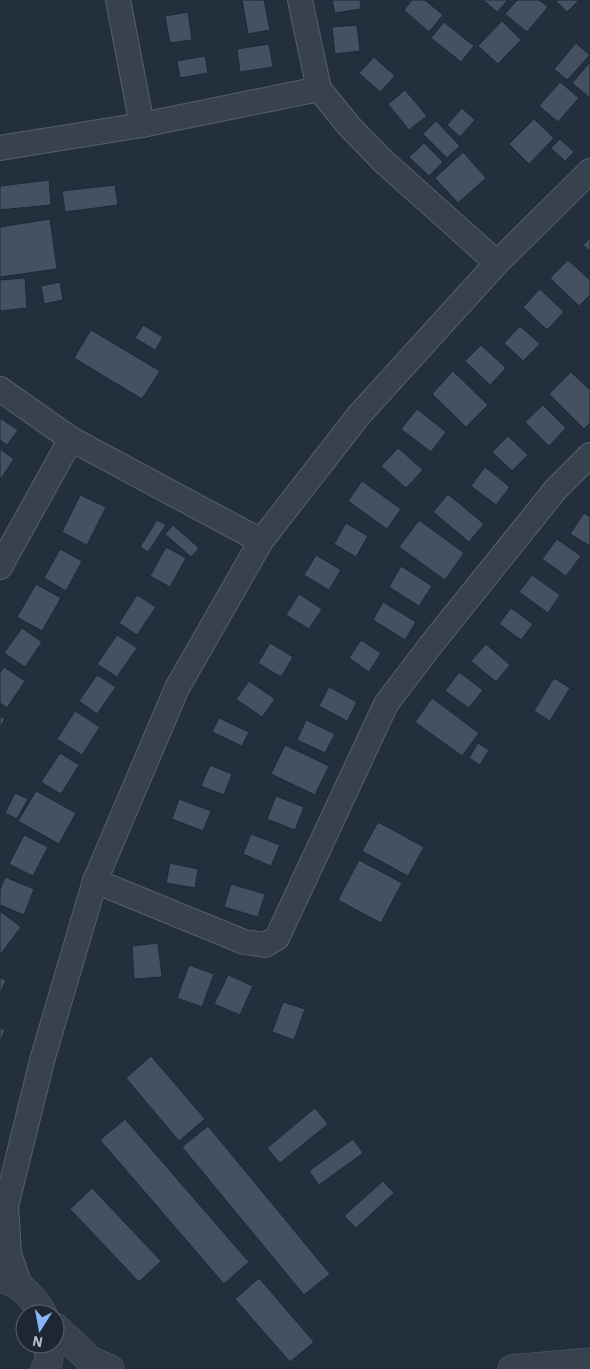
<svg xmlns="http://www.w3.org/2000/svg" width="590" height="1369" font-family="'IBM Plex Sans',sans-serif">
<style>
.building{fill:#455162;stroke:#1f2835}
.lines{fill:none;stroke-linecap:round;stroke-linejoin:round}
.minor-casing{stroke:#565f6c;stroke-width:26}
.tertiary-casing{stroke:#565f6c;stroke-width:29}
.minor{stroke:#38414e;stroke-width:24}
.tertiary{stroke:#38414e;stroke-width:28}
</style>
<rect width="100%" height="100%" fill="#242f3e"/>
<g class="building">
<polygon points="242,0 264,0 270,30 248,34"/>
<polygon points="332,0 360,0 361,9 335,13"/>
<polygon points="412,0 425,0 443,15 429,32 404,10"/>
<polygon points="483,0 508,0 497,12"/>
<polygon points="517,0 539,0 548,7 527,32 505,14"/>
<polygon points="555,0 579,0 567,12"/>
<polygon points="188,12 192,40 170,43 165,16"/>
<polygon points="502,21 521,40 498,64 478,46"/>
<polygon points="444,22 474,46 461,62 431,38"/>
<polygon points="357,25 360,51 335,54 332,27"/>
<polygon points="576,43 590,55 567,80 554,69"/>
<polygon points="269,44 273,67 240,72 237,49"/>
<polygon points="205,56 208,73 180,78 177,61"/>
<polygon points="374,57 395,76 380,92 359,73"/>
<polygon points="590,62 590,98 572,83"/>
<polygon points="560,82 579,98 558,122 539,106"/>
<polygon points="405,90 427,116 409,130 388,104"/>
<polygon points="462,108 475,120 460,137 447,125"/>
<polygon points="534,119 554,138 529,164 509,144"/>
<polygon points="436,121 460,146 447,158 423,134"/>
<polygon points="560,139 574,152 565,161 551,148"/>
<polygon points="424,143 443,162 429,176 409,157"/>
<polygon points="463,152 486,178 458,203 435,178"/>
<polygon points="49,180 51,205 0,210 0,186"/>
<polygon points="115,185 118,205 65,212 62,191"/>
<polygon points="50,219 57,269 0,277 0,227"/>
<polygon points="590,238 590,251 583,245"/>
<polygon points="568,260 590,280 590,295 579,306 550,278"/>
<polygon points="25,278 27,308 0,311 0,280"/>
<polygon points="60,282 63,300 44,304 41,286"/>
<polygon points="540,289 564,312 547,330 523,307"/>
<polygon points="143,325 163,337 155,350 135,338"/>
<polygon points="520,326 540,344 523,361 504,343"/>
<polygon points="91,330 160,371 142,399 74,358"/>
<polygon points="481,345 506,368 490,385 465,361"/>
<polygon points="453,371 488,405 466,427 432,394"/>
<polygon points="571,372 590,390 590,423 584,429 549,394"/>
<polygon points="543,405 566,428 549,446 525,422"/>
<polygon points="417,409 446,432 431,452 401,429"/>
<polygon points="0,418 18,430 7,445 0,440"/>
<polygon points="508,436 528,455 512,471 492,452"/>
<polygon points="398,448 423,470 406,488 381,466"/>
<polygon points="0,449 14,459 0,480"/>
<polygon points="485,467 510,487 496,505 471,486"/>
<polygon points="362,481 401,509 387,529 348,501"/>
<polygon points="448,494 484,524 469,542 433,512"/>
<polygon points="80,495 106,507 87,545 62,532"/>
<polygon points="584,513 590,517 590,546 570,534"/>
<polygon points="157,520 166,525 148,552 140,547"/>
<polygon points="419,520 464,553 445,580 399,547"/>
<polygon points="346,523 368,536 356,557 334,544"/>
<polygon points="173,525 199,548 191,557 165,534"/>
<polygon points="557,539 581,556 566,576 542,559"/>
<polygon points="166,547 186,558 170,587 150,576"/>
<polygon points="60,549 82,561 66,591 44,578"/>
<polygon points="316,555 341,570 329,590 304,575"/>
<polygon points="401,566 432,586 419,606 389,587"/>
<polygon points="532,575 560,595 548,613 519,592"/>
<polygon points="36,584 61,598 42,631 17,617"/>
<polygon points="299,594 322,609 309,629 286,615"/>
<polygon points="137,595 156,607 137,635 119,623"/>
<polygon points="383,602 416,622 405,640 373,620"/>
<polygon points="511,608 533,624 521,640 499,624"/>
<polygon points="22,628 42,642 25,667 4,653"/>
<polygon points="117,635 137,648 117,677 97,664"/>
<polygon points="361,640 381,653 369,672 349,658"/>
<polygon points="270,643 293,657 281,677 258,663"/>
<polygon points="486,644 510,665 496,682 471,661"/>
<polygon points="4,667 25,681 7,708 0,703 0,673"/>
<polygon points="459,672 483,690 469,708 445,691"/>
<polygon points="97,675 116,687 97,714 79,701"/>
<polygon points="554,678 570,688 550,721 534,711"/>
<polygon points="249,681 275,699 262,717 236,699"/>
<polygon points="329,687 357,702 347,721 319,706"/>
<polygon points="432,698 479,733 462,756 415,722"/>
<polygon points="75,711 100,727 82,755 57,739"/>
<polygon points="0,716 5,719 0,727"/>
<polygon points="219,718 249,732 242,746 212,732"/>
<polygon points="306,720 335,734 325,753 297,740"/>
<polygon points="478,743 489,750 480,765 469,758"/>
<polygon points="285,745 329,766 315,795 271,774"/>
<polygon points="60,753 79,765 61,794 41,782"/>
<polygon points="210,765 232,774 224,795 201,786"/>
<polygon points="36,791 76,813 59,844 18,821"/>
<polygon points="15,793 28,799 17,819 5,813"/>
<polygon points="276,796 304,807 295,830 267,819"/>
<polygon points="179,799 211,811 203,831 172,819"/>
<polygon points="378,822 424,847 408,876 362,851"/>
<polygon points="251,834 280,845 271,866 243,854"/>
<polygon points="24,835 48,847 33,876 9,864"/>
<polygon points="359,860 402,883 381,923 338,900"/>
<polygon points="170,863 198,869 195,888 166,883"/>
<polygon points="5,877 34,889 24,915 0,905 0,890"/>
<polygon points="231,884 265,894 258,917 224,907"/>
<polygon points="0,911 21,927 0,955"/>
<polygon points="158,943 162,977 134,979 132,946"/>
<polygon points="189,965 214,974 202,1007 177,998"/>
<polygon points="228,975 253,986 240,1015 214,1004"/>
<polygon points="0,978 6,980 0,994"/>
<polygon points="283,1002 305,1009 294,1040 272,1032"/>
<polygon points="0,1028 5,1030 0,1042"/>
<polygon points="151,1056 205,1119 179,1141 126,1078"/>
<polygon points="315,1108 328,1124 280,1163 267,1148"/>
<polygon points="125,1119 249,1262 224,1284 100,1140"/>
<polygon points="208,1126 330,1274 304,1295 182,1147"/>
<polygon points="353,1139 363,1153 319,1185 309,1171"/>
<polygon points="383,1181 394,1193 356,1228 344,1216"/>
<polygon points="92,1188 161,1261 139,1282 70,1209"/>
<polygon points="259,1278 314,1342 290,1362 235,1299"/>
</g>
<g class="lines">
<g class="minor-casing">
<g id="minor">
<polyline points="118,0 142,125"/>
<polyline points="300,0 319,89 349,126 383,161 497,263"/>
<polyline points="0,148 142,125 319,89"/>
<polyline points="0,389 71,439 261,541"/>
<polyline points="0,567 71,439"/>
<polyline points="95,881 244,942 265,945 277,938 386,704 430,646 556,489 590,455"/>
<polyline points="6,1206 9,1254 19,1283 31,1296"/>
<polyline points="0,1222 6,1206 43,1057 95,881 177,688 261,541 359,415 497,263 590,171"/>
</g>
</g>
<g class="tertiary-casing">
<g id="tertiary">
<path d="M0,1278C19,1282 34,1298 43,1314"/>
<polyline points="55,1327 90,1360 110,1369"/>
<polyline points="45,1369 48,1363 50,1344"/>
<polyline points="512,1369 590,1362"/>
</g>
</g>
<use href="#minor" class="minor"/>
<use href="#tertiary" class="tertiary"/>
</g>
<g transform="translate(40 1329) rotate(191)"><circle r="24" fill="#1d2633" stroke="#59626f"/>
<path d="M0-4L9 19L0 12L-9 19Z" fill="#8ab4f8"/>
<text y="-8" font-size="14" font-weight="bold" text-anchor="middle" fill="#b4bcc9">N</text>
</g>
</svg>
